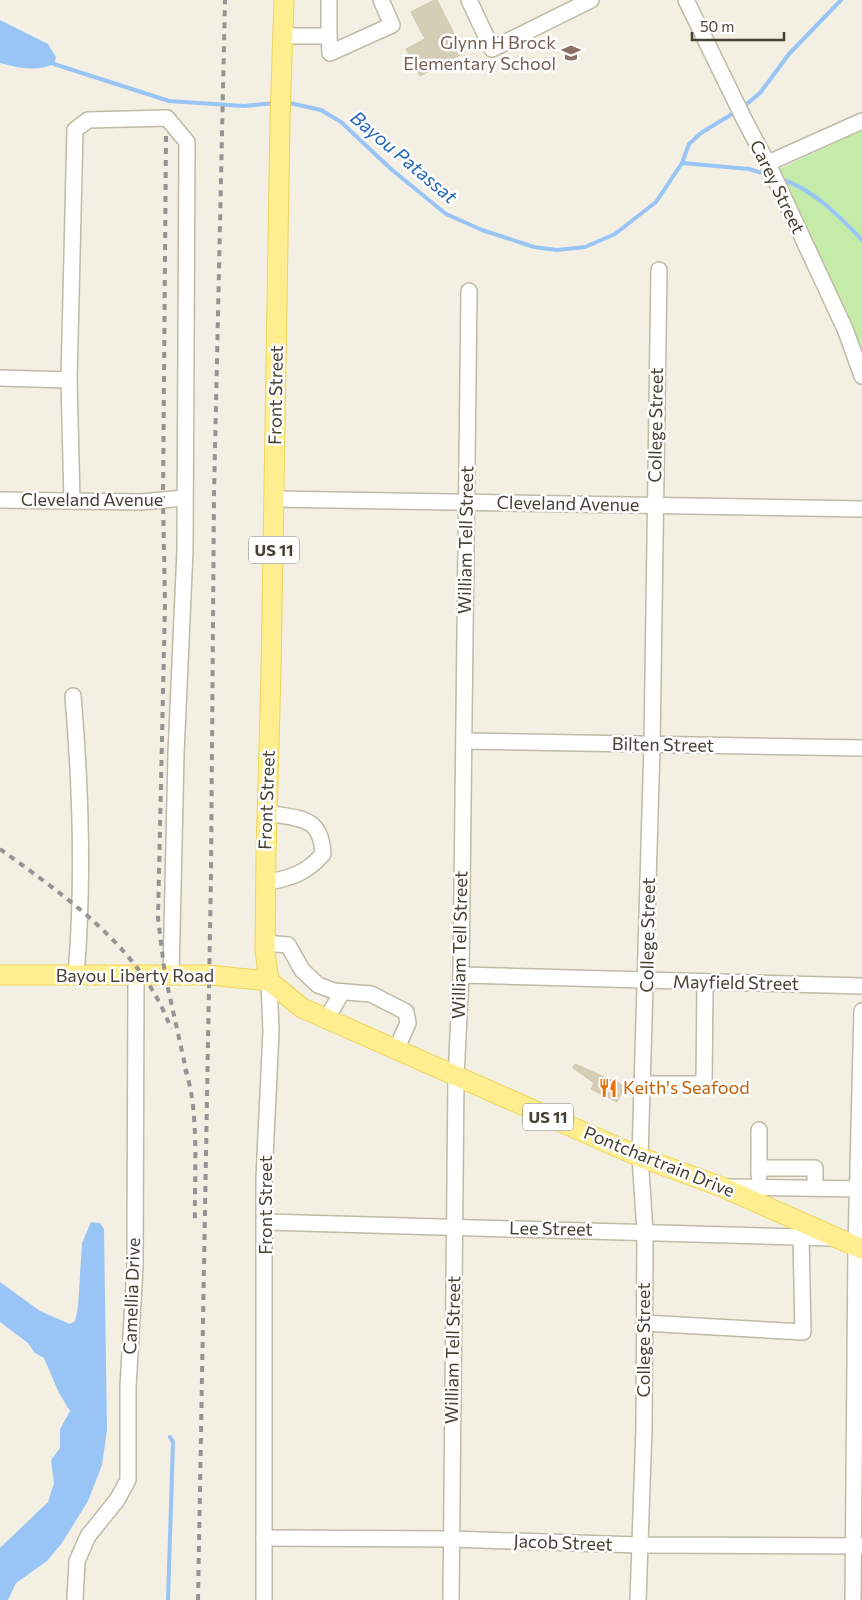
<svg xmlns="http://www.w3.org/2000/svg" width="862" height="1600" font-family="Commissioner,sans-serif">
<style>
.green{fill:#c4eca8}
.water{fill:#99c4f6}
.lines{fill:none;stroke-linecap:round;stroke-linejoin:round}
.stream{stroke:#99c4f6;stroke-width:4}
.building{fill:#d5ceb7;stroke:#d1c7aa}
.minor-casing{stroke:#bfbaa5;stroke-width:18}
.major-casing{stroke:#eed457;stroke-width:21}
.minor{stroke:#fff;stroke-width:15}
.major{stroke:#ffee90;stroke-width:19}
.rail{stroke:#949494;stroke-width:4;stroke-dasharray:6 6;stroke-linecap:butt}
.labels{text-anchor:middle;stroke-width:5;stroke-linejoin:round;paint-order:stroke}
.shield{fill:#fff;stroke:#7d7a70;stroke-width:1}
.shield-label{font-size:16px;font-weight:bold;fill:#454133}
.education-label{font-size:18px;fill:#785e54;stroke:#fff;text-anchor:end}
.street-label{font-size:18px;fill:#454133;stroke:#fff}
.food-label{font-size:18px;fill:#c56008;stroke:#fff;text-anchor:start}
.water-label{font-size:19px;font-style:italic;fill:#2366ba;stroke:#fff}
</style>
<rect width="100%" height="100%" fill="#f3f0e3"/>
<polygon class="green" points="862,130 862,349 777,170"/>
<g class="water">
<path d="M0,20L48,44L56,57L54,64C37,72 18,68 0,63Z"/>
<polygon points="91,1222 100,1223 104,1229 107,1430 102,1465 88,1501 62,1543 47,1561 16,1583 8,1600 0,1600 0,1548 48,1502 54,1483 51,1460 60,1448 60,1429 70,1411 59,1393 44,1358 35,1353 28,1343 0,1322 0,1282 40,1311 70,1324 75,1321 78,1307 82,1243"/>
</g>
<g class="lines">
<g class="stream">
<polyline points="54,64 169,101 244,106 276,103"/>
<polyline points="285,102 321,110 341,122 391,169 446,214 482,230 534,247 557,250 585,247 615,234 656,202 682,163 689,144 701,133 737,111"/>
<polyline points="743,107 760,93 789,54 841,0"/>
<polyline points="682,163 749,169 769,175"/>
<path d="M781,179C813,189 839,216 862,240"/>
<polyline points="168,1600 173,1442 170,1437"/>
</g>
</g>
<g class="building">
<polygon points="434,0 437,0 464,53 420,76 406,49 425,39 411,12"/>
<polygon points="575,1064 625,1086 617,1102 591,1089 594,1083 573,1068"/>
</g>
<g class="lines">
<g class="minor-casing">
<g id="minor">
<polyline points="469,0 492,49 591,0"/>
<polyline points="686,0 745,121 769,166 845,329 862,376"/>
<polyline points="283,36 329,36 330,53 392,25 381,0"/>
<polyline points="329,36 329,0"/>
<polyline points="768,163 862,121"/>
<polyline points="0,378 69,380"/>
<polyline points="275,499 862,509"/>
<polyline points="0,500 141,502 184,498"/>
<polyline points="72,501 69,380 75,130 88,120 167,118 187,142 185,550 176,754 171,976"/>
<path d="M73,696C81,790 84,881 76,975"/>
<polyline points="464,741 862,748"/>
<path d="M265,883C290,878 306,874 323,854C321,815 299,819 267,813"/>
<polyline points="265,943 288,945 302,970 318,985 334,991 371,994 406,1012 408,1023 396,1050"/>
<polyline points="461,975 862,986"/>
<polyline points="326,1020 342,992"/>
<polyline points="644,1084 704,1084 705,983"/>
<polyline points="759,1130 759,1176"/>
<polyline points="759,1168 815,1168 815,1188"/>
<polyline points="726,1187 862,1189"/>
<polyline points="266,1222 832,1238"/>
<polyline points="644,1323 803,1332 801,1237"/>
<polyline points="264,1538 451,1539 639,1545 862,1546"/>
<polyline points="75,1600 77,1561 88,1536 117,1500 128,1480 128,1387 135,1266 136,977"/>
<polyline points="264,1600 264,1178 271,1031 269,981"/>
<polyline points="451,1600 456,1077 461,975 469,291"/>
<polyline points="638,1600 644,1428 645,1232 640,1157 652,745 659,270"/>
<polyline points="853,1600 856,1247 862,1011"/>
</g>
</g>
<g class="major-casing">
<g id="major">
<polyline points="0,975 209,975 269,981"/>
<polyline points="269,981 265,951 266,855 271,672 280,119 284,0"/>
<polyline points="269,981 302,1008 640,1157 722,1187 862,1249"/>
</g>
</g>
<use href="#minor" class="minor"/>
<use href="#major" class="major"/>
<g class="rail">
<polyline points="166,136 163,500 165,603 158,918 165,975 187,1074"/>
<path d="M0,849C66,897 142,948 171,1029"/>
<path d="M185,1069C200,1110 194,1178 195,1223"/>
<polyline points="198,1600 211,875 214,494 225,0"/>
</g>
</g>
<defs>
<g id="school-bare" transform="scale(1.5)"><path d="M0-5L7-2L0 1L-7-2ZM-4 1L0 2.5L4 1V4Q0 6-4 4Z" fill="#8d6e63" stroke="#fff" stroke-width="2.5" paint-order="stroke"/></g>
<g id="restaurant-bare" transform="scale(1.5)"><path d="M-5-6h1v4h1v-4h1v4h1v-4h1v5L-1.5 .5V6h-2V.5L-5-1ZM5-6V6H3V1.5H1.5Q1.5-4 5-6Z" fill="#e8710a" stroke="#fff" stroke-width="2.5" paint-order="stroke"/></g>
</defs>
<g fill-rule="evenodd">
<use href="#school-bare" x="571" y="53"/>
<use href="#restaurant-bare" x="608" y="1088"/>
</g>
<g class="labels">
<g class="shield">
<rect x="249" y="536.5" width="50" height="27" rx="4"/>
<rect x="523" y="1103.5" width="50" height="27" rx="4"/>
</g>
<g class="shield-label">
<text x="274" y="556">US 11</text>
<text x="548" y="1123">US 11</text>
</g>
<g class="education-label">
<text x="556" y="49">Glynn H Brock<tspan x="556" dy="21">Elementary School</tspan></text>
</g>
<g class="street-label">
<text transform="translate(777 187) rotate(64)" y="6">Carey Street</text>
<text transform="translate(276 395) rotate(-89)" y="6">Front Street</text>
<text transform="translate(656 425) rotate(-89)" y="6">College Street</text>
<text x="92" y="506">Cleveland Avenue</text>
<text transform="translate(568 504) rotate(1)" y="6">Cleveland Avenue</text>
<text transform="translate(466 540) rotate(-89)" y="6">William Tell Street</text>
<text transform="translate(663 745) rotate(1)" y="6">Bilten Street</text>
<text transform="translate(267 800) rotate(-88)" y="6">Front Street</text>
<text transform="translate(648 935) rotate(-89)" y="6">College Street</text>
<text transform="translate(460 945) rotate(-89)" y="6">William Tell Street</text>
<text x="135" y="982">Bayou Liberty Road</text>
<text transform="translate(736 983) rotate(1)" y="6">Mayfield Street</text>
<text transform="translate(659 1162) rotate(22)" y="6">Pontchartrain Drive</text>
<text transform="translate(266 1205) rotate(-90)" y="6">Front Street</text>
<text transform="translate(551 1229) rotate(1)" y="6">Lee Street</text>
<text transform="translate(132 1296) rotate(-88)" y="6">Camellia Drive</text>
<text transform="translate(644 1340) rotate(-90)" y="6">College Street</text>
<text transform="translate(453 1350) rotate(-89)" y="6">William Tell Street</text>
<text transform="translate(563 1543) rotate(2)" y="6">Jacob Street</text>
</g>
<g class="food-label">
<text x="623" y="1094">Keith's Seafood</text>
</g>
<g class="water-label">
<text transform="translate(404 157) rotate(40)" y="7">Bayou Patassat</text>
</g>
</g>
<path d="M692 32v8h92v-8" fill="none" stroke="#454133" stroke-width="2.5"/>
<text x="700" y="32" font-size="15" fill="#454133" stroke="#ffffff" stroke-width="4" paint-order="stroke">50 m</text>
</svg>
